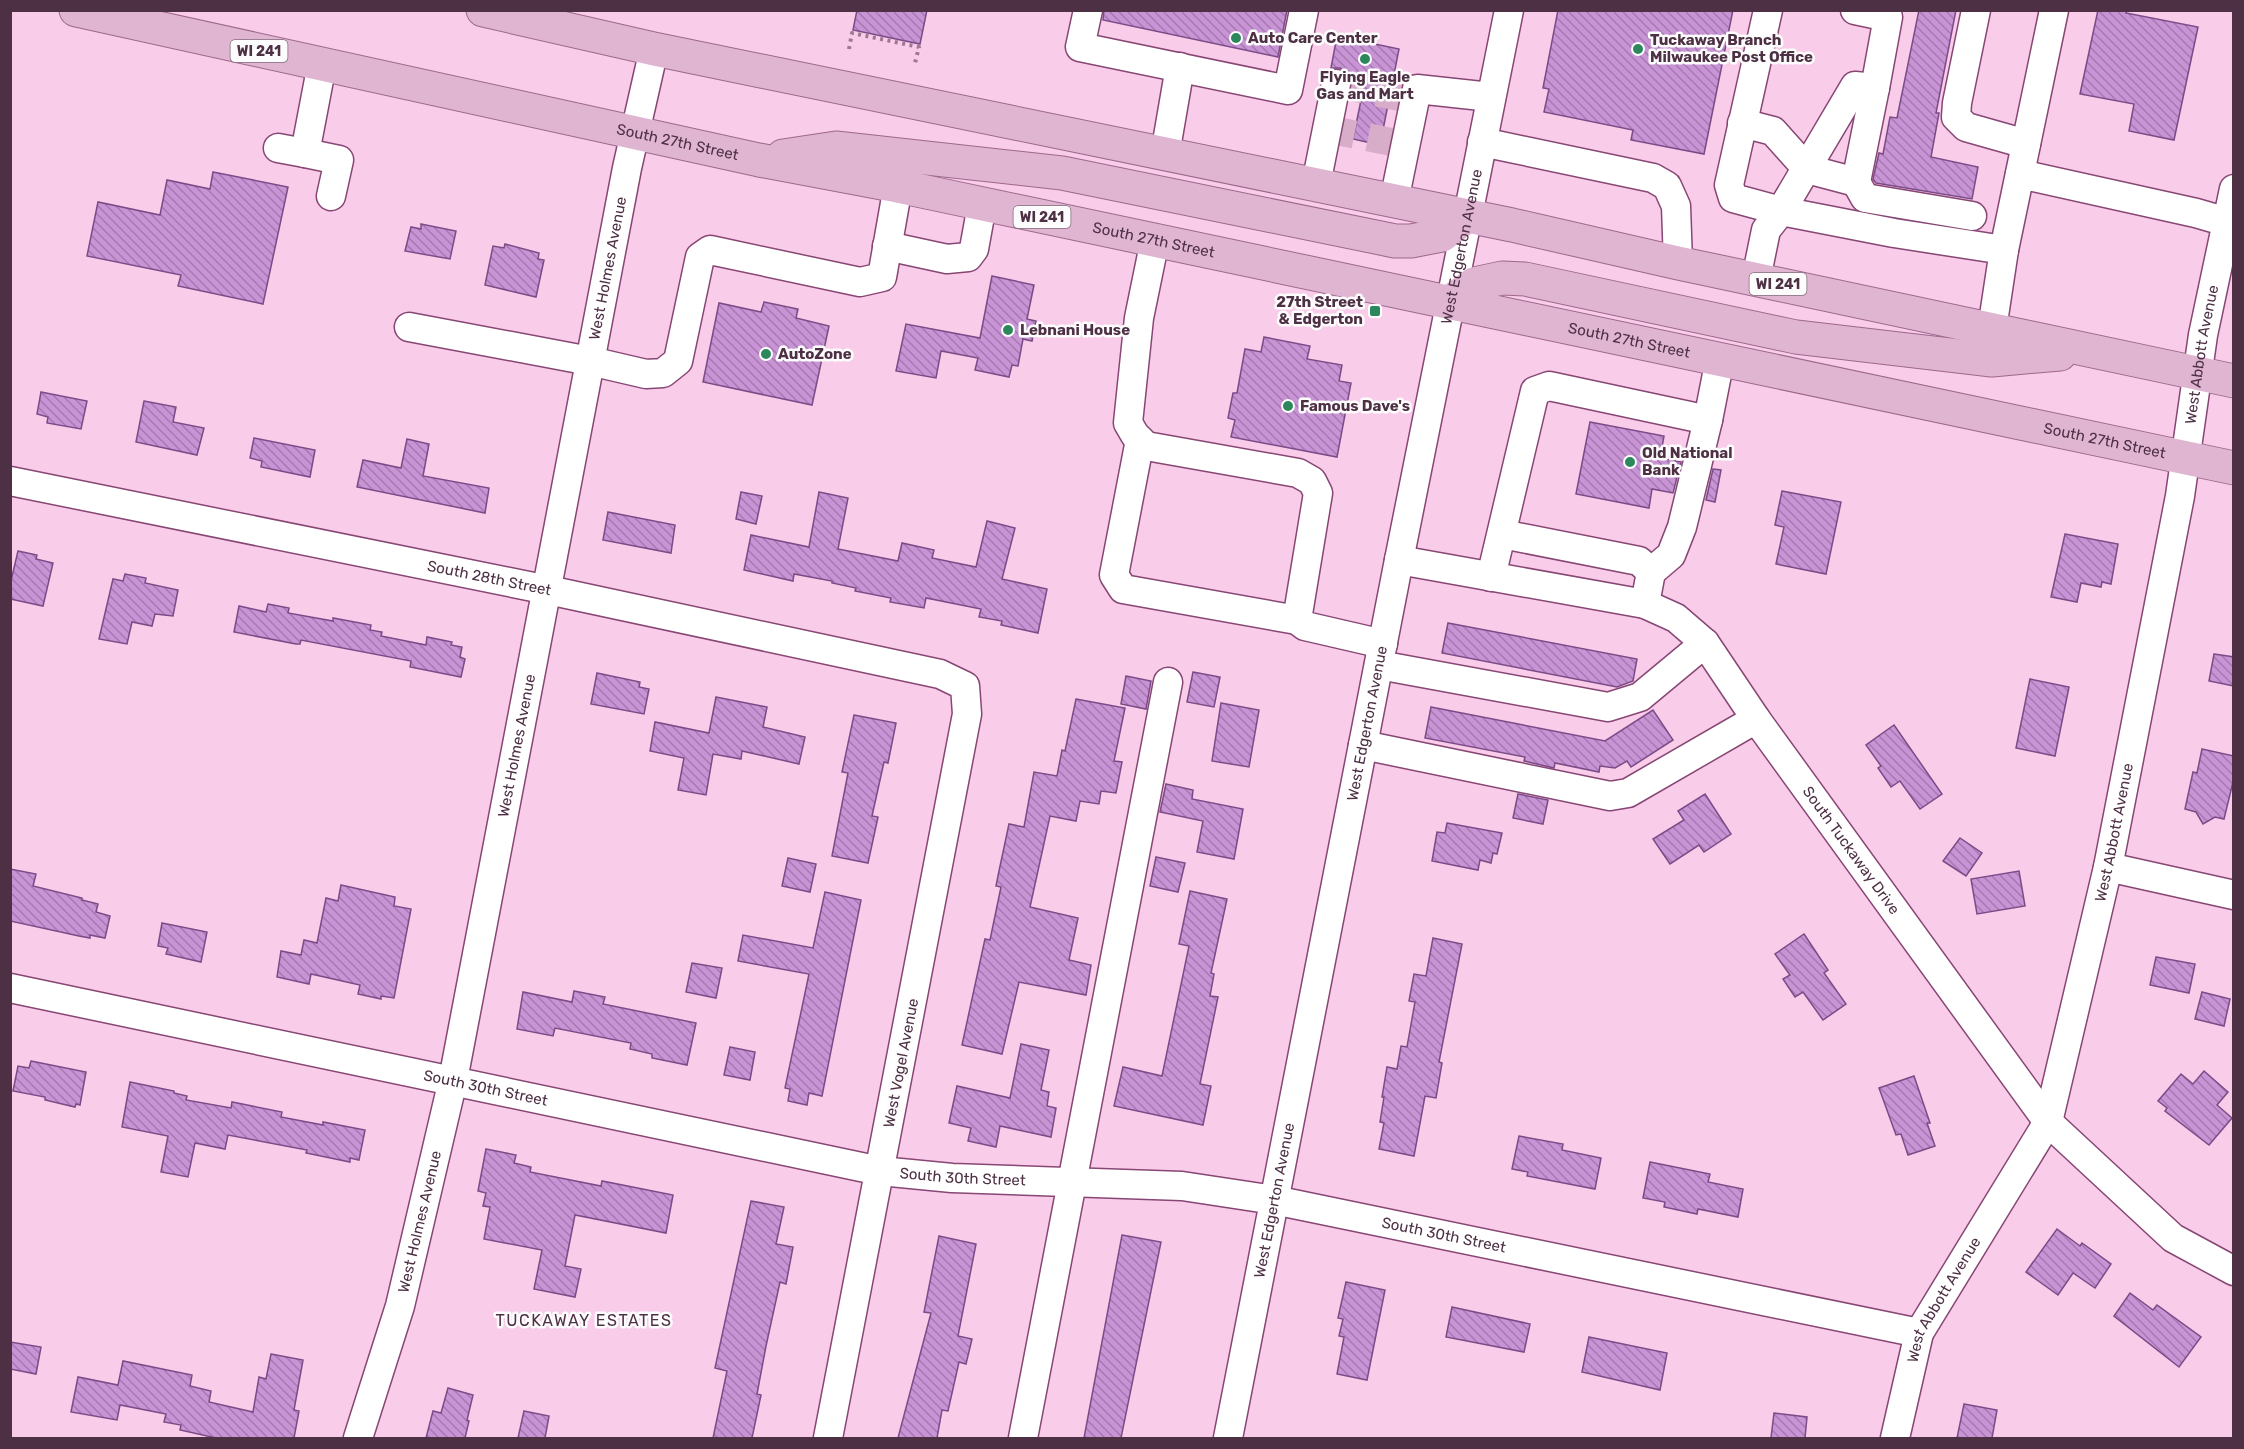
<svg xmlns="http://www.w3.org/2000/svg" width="2244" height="1449" font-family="Rubik,sans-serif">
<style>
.building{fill:url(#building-back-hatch);stroke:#7b4b87;stroke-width:1.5}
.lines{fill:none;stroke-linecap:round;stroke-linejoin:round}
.minor-tunnel{stroke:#d7adc9;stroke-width:28;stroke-dasharray:28 14;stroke-linecap:butt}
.minor-casing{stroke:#874674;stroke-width:31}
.major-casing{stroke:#9e678c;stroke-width:35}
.path{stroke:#9c7891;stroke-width:4;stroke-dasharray:3 4.5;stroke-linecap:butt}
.minor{stroke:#fff;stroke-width:28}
.major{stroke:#dfb5d1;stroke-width:33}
.poi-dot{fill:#2d875d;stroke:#fcfcfc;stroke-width:2}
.labels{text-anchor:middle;stroke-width:5;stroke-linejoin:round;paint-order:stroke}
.shield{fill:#fcfcfc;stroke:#826d7c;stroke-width:1.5}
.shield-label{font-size:14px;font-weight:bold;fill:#4e3045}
.poi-label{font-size:15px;font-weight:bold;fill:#4e3045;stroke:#fcfcfc;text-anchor:start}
.street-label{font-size:15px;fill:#4e3045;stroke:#fcfcfc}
.neighbourhood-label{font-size:16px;letter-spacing:1.5px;fill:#4e3045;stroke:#fcfcfc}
</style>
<defs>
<pattern id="building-back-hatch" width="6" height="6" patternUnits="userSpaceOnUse" patternTransform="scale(1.5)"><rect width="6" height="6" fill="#c894d5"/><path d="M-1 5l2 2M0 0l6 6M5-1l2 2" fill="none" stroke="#a579af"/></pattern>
</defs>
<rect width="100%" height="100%" fill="#f9ccea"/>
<g class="building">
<polygon points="857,10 927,10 920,44 853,30"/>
<polygon points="1104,10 1287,10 1278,57 1103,20"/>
<polygon points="1558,10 1733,10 1704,154 1631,140 1633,130 1544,112 1549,89 1543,88"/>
<polygon points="1919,10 1956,10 1936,113 1939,113 1931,157 1978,167 1972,199 1876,183 1873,179 1879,153 1883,154 1890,117 1897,118"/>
<polygon points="2098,10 2127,10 2126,13 2198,27 2174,140 2129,131 2134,104 2080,94"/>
<polygon points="1337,36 1399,49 1380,145 1353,139 1366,76 1347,72 1340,68 1331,68"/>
<polygon points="213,172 288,187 263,304 178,286 181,275 87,256 98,202 160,215 167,180 210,189"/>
<polygon points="421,224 456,231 450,259 405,251 411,227 421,229"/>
<polygon points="505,244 539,253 538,259 544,260 536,297 485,285 493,246 504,248"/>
<polygon points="992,276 1034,285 1027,319 1036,321 1032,341 1023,339 1018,366 1012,365 1009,377 975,370 978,358 941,351 936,378 896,371 906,324 980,338"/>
<polygon points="764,302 798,309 796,318 829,326 812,405 703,382 719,303 761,312"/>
<polygon points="1264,337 1310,346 1307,359 1342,365 1339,381 1351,383 1337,457 1231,437 1235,420 1228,418 1233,393 1237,393 1245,349 1261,352"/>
<polygon points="41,392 87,401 81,429 47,423 48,417 37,414"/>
<polygon points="144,401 176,407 173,422 204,428 197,455 136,442"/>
<polygon points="1590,422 1664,436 1660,458 1681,462 1673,493 1652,489 1649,508 1576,494"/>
<polygon points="254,438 315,450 310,477 261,467 262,461 250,458"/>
<polygon points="407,439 429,444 423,476 489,488 485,513 357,487 363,460 401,468"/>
<polygon points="1713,469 1721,470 1715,502 1706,500"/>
<polygon points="1782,491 1841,502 1826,574 1776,564 1784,527 1775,525"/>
<polygon points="741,492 762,496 756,524 736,519"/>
<polygon points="819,492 848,498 838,549 898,561 902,543 934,550 932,558 976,567 987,521 1015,528 1002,579 1047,589 1038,633 1001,625 1002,621 979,617 981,609 926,598 924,608 890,602 891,598 855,591 856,588 832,583 832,581 794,574 793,581 744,570 751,535 809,547"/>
<polygon points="608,512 675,525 671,553 603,540"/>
<polygon points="2065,534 2118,544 2111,584 2102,582 2101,587 2081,583 2077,602 2051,597"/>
<polygon points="18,551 37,555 36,559 53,563 43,606 10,599 10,585"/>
<polygon points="125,574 146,578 145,583 178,590 173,616 155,614 152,626 132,622 127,644 99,639 113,579 123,581"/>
<polygon points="268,604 289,608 288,613 333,621 333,618 371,625 370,630 382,632 381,636 426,645 427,637 452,642 451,645 462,647 460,657 465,659 461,677 410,667 411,661 301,640 300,644 296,644 234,632 239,606 266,612"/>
<polygon points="1448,623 1637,659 1633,681 1617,687 1442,653"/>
<polygon points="2214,654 2234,657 2234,686 2209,681"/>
<polygon points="1193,672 1220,677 1214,707 1187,702"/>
<polygon points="597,673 640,682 639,687 649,689 644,714 591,704"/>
<polygon points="1126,676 1151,681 1146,709 1121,704"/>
<polygon points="2030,679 2069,687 2055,756 2016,748"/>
<polygon points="716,697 767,707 763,727 805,737 799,764 742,751 741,759 713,754 706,795 678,790 684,758 650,751 655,722 709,733"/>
<polygon points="1076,699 1125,708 1114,761 1122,762 1116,793 1101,791 1099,804 1080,801 1076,821 1050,816 1030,907 1078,918 1069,960 1091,965 1086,995 1019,982 1002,1054 962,1045 985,939 990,940 1001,887 996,886 999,871 1009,824 1024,827 1034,772 1057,776 1062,750 1065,751"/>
<polygon points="1221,703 1259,710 1249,767 1212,761"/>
<polygon points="1431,707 1605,741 1653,710 1673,740 1631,767 1627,761 1615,768 1600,766 1599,772 1555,763 1554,768 1524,761 1525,757 1425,738"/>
<polygon points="854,715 896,723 888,763 884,762 872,816 878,817 868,863 832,856 848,773 842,772"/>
<polygon points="1894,725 1942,794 1920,809 1900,781 1891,787 1878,768 1881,766 1866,745"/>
<polygon points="2202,749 2234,756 2234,778 2224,819 2215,817 2203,824 2196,812 2185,809 2193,772 2197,773"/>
<polygon points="1166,784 1193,790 1192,799 1243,809 1234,859 1197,852 1203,821 1160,812"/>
<polygon points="1518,794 1548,800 1543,824 1513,818"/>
<polygon points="1705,794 1731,834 1704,852 1699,845 1670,864 1653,839 1684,820 1678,811"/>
<polygon points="1447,823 1502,833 1497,854 1493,853 1491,863 1480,860 1478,870 1432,861 1437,832 1445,833"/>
<polygon points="1960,838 1982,853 1966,876 1943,861"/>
<polygon points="1156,857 1185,863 1178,892 1150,886"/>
<polygon points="788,858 816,864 810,892 782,886"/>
<polygon points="10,869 36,874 33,886 82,898 82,900 98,904 96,912 110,916 105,938 90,935 90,938 79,936 10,921"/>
<polygon points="2019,871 2025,906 1977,914 1971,879"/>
<polygon points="341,885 395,897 394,906 411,909 394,998 381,996 381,999 358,994 360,985 311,974 309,984 277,977 281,951 301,955 304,940 317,943 326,898 338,901"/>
<polygon points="1190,891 1227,899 1211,973 1214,974 1210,996 1218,997 1200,1084 1211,1086 1203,1125 1114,1106 1123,1067 1162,1076 1189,946 1179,944"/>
<polygon points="825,892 861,900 822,1096 809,1093 807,1105 788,1101 790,1089 785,1088 809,974 738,961 743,935 813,948"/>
<polygon points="162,923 207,932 201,962 166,954 168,948 158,946"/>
<polygon points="1804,934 1828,970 1824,973 1846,1004 1823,1020 1803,992 1795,997 1783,979 1790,975 1775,954"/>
<polygon points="1433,938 1462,944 1439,1062 1442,1063 1436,1098 1425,1096 1414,1156 1379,1149 1384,1123 1380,1122 1384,1097 1382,1097 1387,1067 1397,1069 1401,1046 1407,1047 1415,1002 1409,1001 1414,974 1426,976"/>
<polygon points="2156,957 2195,964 2189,993 2150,985"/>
<polygon points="692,963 722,968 716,998 686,992"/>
<polygon points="574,991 605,997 603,1004 696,1023 687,1065 652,1058 652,1054 630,1049 631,1043 555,1028 553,1036 517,1029 523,992 572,1002"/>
<polygon points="2202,992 2230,999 2224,1026 2195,1019"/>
<polygon points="1021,1044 1049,1050 1041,1090 1049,1092 1047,1106 1056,1108 1051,1137 1000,1126 996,1147 968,1141 971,1128 949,1123 957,1086 1010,1098"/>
<polygon points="730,1047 755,1052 750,1080 724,1075"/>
<polygon points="31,1061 86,1072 80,1105 76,1104 75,1107 45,1100 45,1097 13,1091 18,1066 29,1068"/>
<polygon points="2204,1071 2228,1092 2217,1105 2232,1118 2209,1145 2165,1111 2167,1108 2158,1101 2181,1074 2193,1084"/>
<polygon points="1914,1076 1930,1123 1927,1123 1935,1146 1908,1155 1901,1134 1896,1135 1879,1088"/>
<polygon points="130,1082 174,1091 174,1093 187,1096 186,1100 231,1108 232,1102 282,1112 281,1117 323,1125 323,1122 365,1130 359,1160 350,1158 350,1162 306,1153 307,1150 228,1135 225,1149 195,1143 188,1177 161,1172 168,1136 122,1127"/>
<polygon points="1519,1136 1563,1144 1562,1150 1601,1158 1595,1189 1527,1176 1528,1172 1512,1169"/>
<polygon points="486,1149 516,1155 514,1163 531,1167 530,1172 601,1186 602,1181 673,1195 666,1233 575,1215 565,1266 581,1269 575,1297 534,1289 542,1250 484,1239 490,1207 483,1206 486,1193 478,1191"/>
<polygon points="1650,1162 1710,1174 1708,1182 1743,1189 1738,1217 1698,1209 1697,1214 1664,1207 1665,1202 1643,1198"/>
<polygon points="751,1201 784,1207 776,1244 793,1247 786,1284 780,1282 766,1346 757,1394 761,1395 752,1438 713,1438 727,1371 715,1368"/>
<polygon points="2057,1229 2080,1246 2082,1243 2111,1264 2095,1288 2073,1273 2058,1295 2026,1272"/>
<polygon points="1122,1235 1161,1242 1121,1438 1084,1438"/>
<polygon points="939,1236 976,1244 958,1336 972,1339 966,1364 959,1362 948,1411 942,1410 937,1438 898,1438 931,1313 924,1312"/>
<polygon points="1346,1282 1385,1290 1367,1380 1337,1374 1344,1337 1339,1336 1343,1319 1338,1318"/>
<polygon points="2130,1293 2153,1310 2157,1305 2201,1337 2179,1367 2114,1316"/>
<polygon points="1452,1307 1530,1324 1524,1352 1446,1337"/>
<polygon points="1589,1337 1667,1353 1660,1390 1582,1372"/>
<polygon points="10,1342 41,1347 36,1374 10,1369"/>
<polygon points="271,1354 303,1360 294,1410 299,1411 294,1438 216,1438 180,1430 181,1425 164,1422 166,1414 120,1405 117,1420 71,1412 78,1377 118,1385 123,1361 192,1375 190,1386 211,1391 209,1402 253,1412 259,1377 266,1379"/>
<polygon points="448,1388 473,1395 467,1420 469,1421 465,1438 426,1438 433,1411 441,1413"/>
<polygon points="1964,1404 1997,1410 1992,1438 1957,1438"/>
<polygon points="524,1411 549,1416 545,1438 518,1438"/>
<polygon points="1774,1413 1807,1417 1805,1438 1771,1438"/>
</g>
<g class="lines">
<g class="minor-tunnel">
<polyline points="1336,84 1414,100"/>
<polyline points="1327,129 1406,145"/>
</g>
<g class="minor-casing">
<g id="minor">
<polyline points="1088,10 1080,47 1288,90 1304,10"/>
<polyline points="1768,10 1729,185 1733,198 1781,211 1855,86 1875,88 1888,17 1855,10"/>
<polyline points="1976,10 1957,103 1956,117 1966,127 2026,144"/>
<polyline points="1742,123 1773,131 1807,169 1856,182 1875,88"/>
<polyline points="1482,142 1653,178 1667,186 1676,206 1678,263"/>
<polyline points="278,148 305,153 322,64"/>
<polyline points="305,153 339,160 331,196"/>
<polyline points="1165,154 1180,67"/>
<polyline points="2020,174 2196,213 2227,222"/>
<polyline points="1856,182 1865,198 1972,216"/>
<polyline points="1316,184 1336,84"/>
<polyline points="1394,201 1417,89 1491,97"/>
<polyline points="1155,240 1139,318 1128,423 1135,435 1146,446 1298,473 1312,481 1318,493 1297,620 1305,626 1383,644"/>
<polyline points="887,246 947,259 968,257 974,249 982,205"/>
<polyline points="2004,250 2054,10"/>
<polyline points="1756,279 1766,230 1781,211 1894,233 2004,250 1992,329"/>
<polyline points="409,327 590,361 646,374 663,373 678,361 700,257 710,250 860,282 882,277 898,186"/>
<polyline points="1140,440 1114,575 1123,589 1297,620"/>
<path id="s1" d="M10,481L548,590L940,674L965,686L967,714L828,1438"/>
<polyline points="1502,534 1639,561 1651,572 1645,604"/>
<path id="s2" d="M1399,560L1645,604L1676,618L1705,643L1756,719L2048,1122L2173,1238L2234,1271"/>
<polyline points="1651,572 1671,555 1682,527 1708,420"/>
<polyline points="1491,577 1535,391 1549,386 1708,420 1720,359"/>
<polyline points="1379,665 1608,707 1640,697 1705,643"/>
<polyline points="1363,745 1610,796 1628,793 1756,719"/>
<polyline points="2108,867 2234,895"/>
<path id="s3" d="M10,988L880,1171L952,1178L1182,1186L1274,1200L1919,1333"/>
<path id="s4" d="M358,1438L400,1306L453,1080L627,168L654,49"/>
<polyline points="1023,1438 1168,682"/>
<path id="s5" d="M1228,1438L1399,560L1509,10"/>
<path id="s6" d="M1895,1438L1919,1333L2048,1122L2108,867L2180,496L2203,335L2234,189"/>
</g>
</g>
<g class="major-casing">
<g id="major">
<path id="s7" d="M76,10L759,160L898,186L2234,468"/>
<polyline points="483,10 654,49 1512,225 1678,263 2234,381"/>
<polyline points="783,156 836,148 1062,173 1395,241 1411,241 1442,235 1467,216"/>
<polyline points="1450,302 1474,284 1502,278 1525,279 1796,337 1992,360 2060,354"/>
</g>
</g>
<polyline class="path" points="849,49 852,33 919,47 915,63"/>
<use href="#minor" class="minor"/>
<use href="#major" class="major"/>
</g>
<g class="poi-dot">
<circle cx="1236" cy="38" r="6"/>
<circle cx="1638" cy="49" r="6"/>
<circle cx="1365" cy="59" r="6"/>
<rect x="1369" y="305" width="12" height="12" rx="3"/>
<circle cx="1008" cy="330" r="6"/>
<circle cx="766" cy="354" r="6"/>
<circle cx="1288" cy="406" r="6"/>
<circle cx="1630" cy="462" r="6"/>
</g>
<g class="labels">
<g class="shield">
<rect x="230.5" y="40" width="57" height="22" rx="4.5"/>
<rect x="1013.5" y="206" width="57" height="22" rx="4.5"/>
<rect x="1749.5" y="273" width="57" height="22" rx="4.5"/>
</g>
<g class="shield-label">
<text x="259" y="56">WI 241</text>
<text x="1042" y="222">WI 241</text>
<text x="1778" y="289">WI 241</text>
</g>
<g class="poi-label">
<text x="1248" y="43">Auto Care Center</text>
<text x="1650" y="45">Tuckaway Branch<tspan x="1650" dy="17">Milwaukee Post Office</tspan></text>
<text x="1365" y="82" text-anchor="middle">Flying Eagle<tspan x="1365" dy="17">Gas and Mart</tspan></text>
<text x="1363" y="307" text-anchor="end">27th Street<tspan x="1363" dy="17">&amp; Edgerton</tspan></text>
<text x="1020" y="335">Lebnani House</text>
<text x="778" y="359">AutoZone</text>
<text x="1300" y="411">Famous Dave's</text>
<text x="1642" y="458">Old National<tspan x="1642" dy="17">Bank</tspan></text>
</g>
<g class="street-label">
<text dy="5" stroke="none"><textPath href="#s7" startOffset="616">South 27th Street</textPath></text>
<text dy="5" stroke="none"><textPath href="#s7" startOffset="1102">South 27th Street</textPath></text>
<text dy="5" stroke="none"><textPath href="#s5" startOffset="1214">West Edgerton Avenue</textPath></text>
<text dy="5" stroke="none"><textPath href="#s4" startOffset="1197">West Holmes Avenue</textPath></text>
<text dy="5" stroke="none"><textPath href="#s7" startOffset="1588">South 27th Street</textPath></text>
<text dy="5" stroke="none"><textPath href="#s6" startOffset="1138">West Abbott Avenue</textPath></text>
<text dy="5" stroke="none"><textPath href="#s7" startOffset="2074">South 27th Street</textPath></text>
<text dy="5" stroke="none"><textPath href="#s1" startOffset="489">South 28th Street</textPath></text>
<text dy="5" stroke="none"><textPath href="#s5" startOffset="728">West Edgerton Avenue</textPath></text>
<text dy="5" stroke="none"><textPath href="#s4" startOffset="711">West Holmes Avenue</textPath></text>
<text dy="5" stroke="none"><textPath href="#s6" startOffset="652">West Abbott Avenue</textPath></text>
<text dy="5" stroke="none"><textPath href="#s2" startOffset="576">South Tuckaway Drive</textPath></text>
<text transform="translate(901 1063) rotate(-79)" y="5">West Vogel Avenue</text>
<text dy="5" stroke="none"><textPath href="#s3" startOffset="486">South 30th Street</textPath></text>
<text dy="5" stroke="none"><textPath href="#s3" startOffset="972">South 30th Street</textPath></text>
<text dy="5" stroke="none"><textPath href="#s5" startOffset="242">West Edgerton Avenue</textPath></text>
<text dy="5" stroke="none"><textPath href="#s4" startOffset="225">West Holmes Avenue</textPath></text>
<text dy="5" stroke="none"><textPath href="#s3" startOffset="1458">South 30th Street</textPath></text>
<text dy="5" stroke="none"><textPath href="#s6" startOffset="148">West Abbott Avenue</textPath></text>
</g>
<g class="neighbourhood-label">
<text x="584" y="1326">TUCKAWAY ESTATES</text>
</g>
</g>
<rect width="2244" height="1449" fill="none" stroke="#4e3045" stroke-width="24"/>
</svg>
